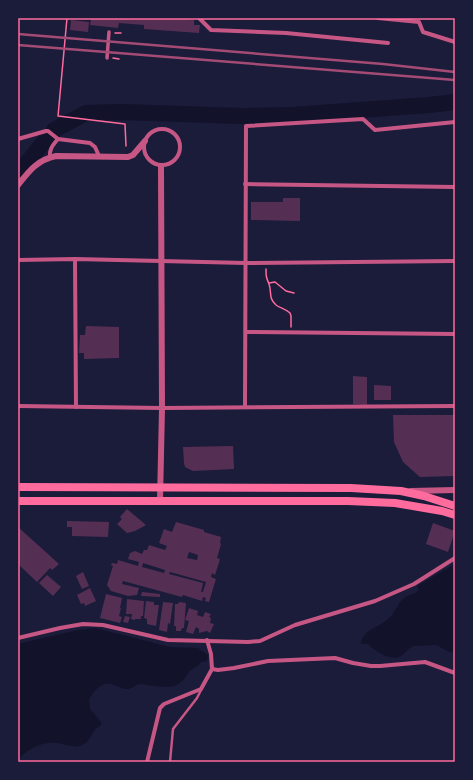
<svg xmlns="http://www.w3.org/2000/svg" width="473" height="780" font-family="'Alegreya Sans',sans-serif">
<style>
.water{fill:#12122b}
.lines{fill:none;stroke-linecap:round;stroke-linejoin:round}
.river{stroke:#12122b;stroke-width:16}
.building{fill:#542f53;fill-rule:evenodd}
.path{stroke:#ff6b9d;stroke-width:1.5}
.service{stroke:#c65784;stroke-width:2.5}
.pedestrian{stroke:#c65784;stroke-width:3.5}
.minor{stroke:#c65784;stroke-width:4}
.tertiary{stroke:#c65784;stroke-width:6}
.trunk{stroke:#ff6b9d;stroke-width:8}
.rail{stroke:#a44b75;stroke-width:2.5}
.neatline{fill:none;stroke:#ff6b9d;stroke-width:1.5}
</style>
<rect width="100%" height="100%" fill="#1b1b3a"/>
<g class="water">
<path d="M455,564V652C447,654 442,646 435,645C433,645 416,646 413,646C409,648 405,653 401,656C391,662 375,651 368,644H364L361,643C364,628 379,628 388,619C395,613 397,605 403,599C408,594 415,595 419,590L417,586Z"/>
<path d="M95,628L170,647L198,648L208,655L207,661L201,662C198,668 193,667 189,672C186,675 185,679 181,682C172,691 152,685 141,684C136,684 131,690 126,689C122,689 118,686 114,685C102,680 95,690 89,699L90,709L101,722V725C99,727 96,728 94,731C91,736 88,743 82,745C74,749 65,744 57,743C43,741 26,749 18,760V644L78,630Z"/>
</g>
<g class="lines">
<g class="river">
<polyline points="54,130 86,113 121,112 243,116 293,115 429,105 455,102"/>
<polyline points="18,174 47,138"/>
</g>
</g>
<g class="building">
<polygon points="91,18 177,18 194,20 194,25 200,25 199,33 144,29 144,25 119,23 118,28 90,25"/>
<polygon points="71,20 89,22 88,32 70,30"/>
<polygon points="283,198 300,198 300,221 251,220 251,202 283,202"/>
<polygon points="86,326 119,327 119,358 84,359 84,353 79,353 80,335 85,335"/>
<polygon points="353,376 367,377 367,405 353,404"/>
<polygon points="374,385 391,386 391,400 374,400"/>
<polygon points="393,415 455,415 455,476 420,477 403,462 394,442"/>
<polygon points="233,446 234,469 193,471 185,467 184,463 183,447"/>
<polygon points="127,509 146,525 135,531 127,533 117,524 122,519 120,517"/>
<polygon points="67,521 109,522 108,537 72,536 72,527 67,527"/>
<path d="M176,522L204,530V532L221,537L220,543L221,544L217,558L220,559L215,575L212,573L211,577L216,579L209,602L205,601L206,598L203,597L202,601L183,595L182,597L123,581L122,584L139,588L137,595L128,596L111,591L107,585L113,566L111,565L112,563L117,564L118,560L138,566L139,562L128,559L130,553L135,551L142,554L144,550H147L149,545L165,550L167,546L159,543L164,529L172,532ZM189,552L198,555L197,560L187,558ZM143,563L165,570L164,573L142,567ZM170,572L206,582L203,592H201L203,583L169,574Z"/>
<polygon points="433,523 455,531 448,552 426,544"/>
<polygon points="18,527 59,564 52,570 50,568 37,582 18,564"/>
<polygon points="83,572 89,586 82,589 76,576"/>
<polygon points="47,575 61,587 53,596 39,583"/>
<polygon points="90,588 96,601 85,606 84,603 81,604 77,595"/>
<polygon points="142,592 160,594 160,597 141,596"/>
<polygon points="106,594 122,598 120,608 121,608 119,616 122,617 120,623 100,618"/>
<polygon points="127,599 144,601 143,616 141,616 141,619 135,619 135,620 131,619 132,614 126,614"/>
<polygon points="146,601 154,602 154,605 159,605 156,626 147,624 147,619 144,618"/>
<polygon points="163,602 173,603 170,624 168,623 167,632 159,630"/>
<polygon points="179,602 186,603 184,628 182,628 181,631 176,631 176,626 174,626 175,604 178,604"/>
<polygon points="189,608 198,611 197,615 203,617 205,612 211,614 209,617 211,618 210,623 214,624 210,633 207,631 199,633 199,629 196,627 193,634 186,632 189,621 185,620"/>
<polygon points="125,616 130,617 128,623 123,622"/>
</g>
<g class="lines">
<g class="path">
<polyline points="67,18 58,116 125,124 126,146"/>
<polyline points="115,33 121,33"/>
<polyline points="113,58 119,59"/>
<path d="M266,269C266,276 266,277 269,284C272,292 268,298 276,305C280,308 286,309 290,313L291,316V327"/>
<polyline points="269,283 275,282 286,291 294,293"/>
</g>
<polyline class="service" points="170,762 173,729 197,698 201,690"/>
<polyline class="pedestrian" points="107,58 109,32"/>
<g class="minor">
<polyline points="199,18 211,30 286,33 388,43"/>
<polyline points="378,18 419,22 423,32 455,42"/>
<circle cx="162" cy="147" r="18"/>
<polyline points="18,139 46,131 48,131 58,139 90,143 95,147 99,156"/>
<path d="M50,157C49,149 53,145 58,139"/>
<polyline points="245,184 455,187"/>
<polyline points="75,259 76,407"/>
<polyline points="18,260 75,259 246,263 455,261"/>
<polyline points="246,332 455,334"/>
<polyline points="18,406 162,408 455,406"/>
<path d="M245,407C246,313 245,220 246,126L363,119L375,130L455,122"/>
<polyline points="18,638 60,628 83,624 103,625 168,640 248,642 260,641 295,625 375,601 414,584 455,558"/>
<polyline points="212,669 218,670 234,668 268,661 335,658 353,663 371,666 380,666 425,662 455,673"/>
<polyline points="147,762 160,708 164,704 201,689 212,669 211,654 207,640"/>
</g>
<g class="tertiary">
<path d="M18,185C29,171 37,160 56,156L128,157L133,155L145,141"/>
<polyline points="411,491 455,490"/>
<polyline points="160,501 162,408 161,166"/>
</g>
<g class="trunk">
<polyline points="18,487 351,488 401,491 424,496 455,506"/>
<polyline points="18,501 348,501 395,503 442,511 455,515"/>
</g>
<g class="rail">
<polyline points="18,34 383,64 455,72"/>
<polyline points="18,45 455,80"/>
</g>
</g>
<rect width="473" height="780" fill="none" stroke="#1b1b3a" stroke-width="38"/>
<rect x="19" y="19" width="435" height="742" class="neatline"/>
</svg>
